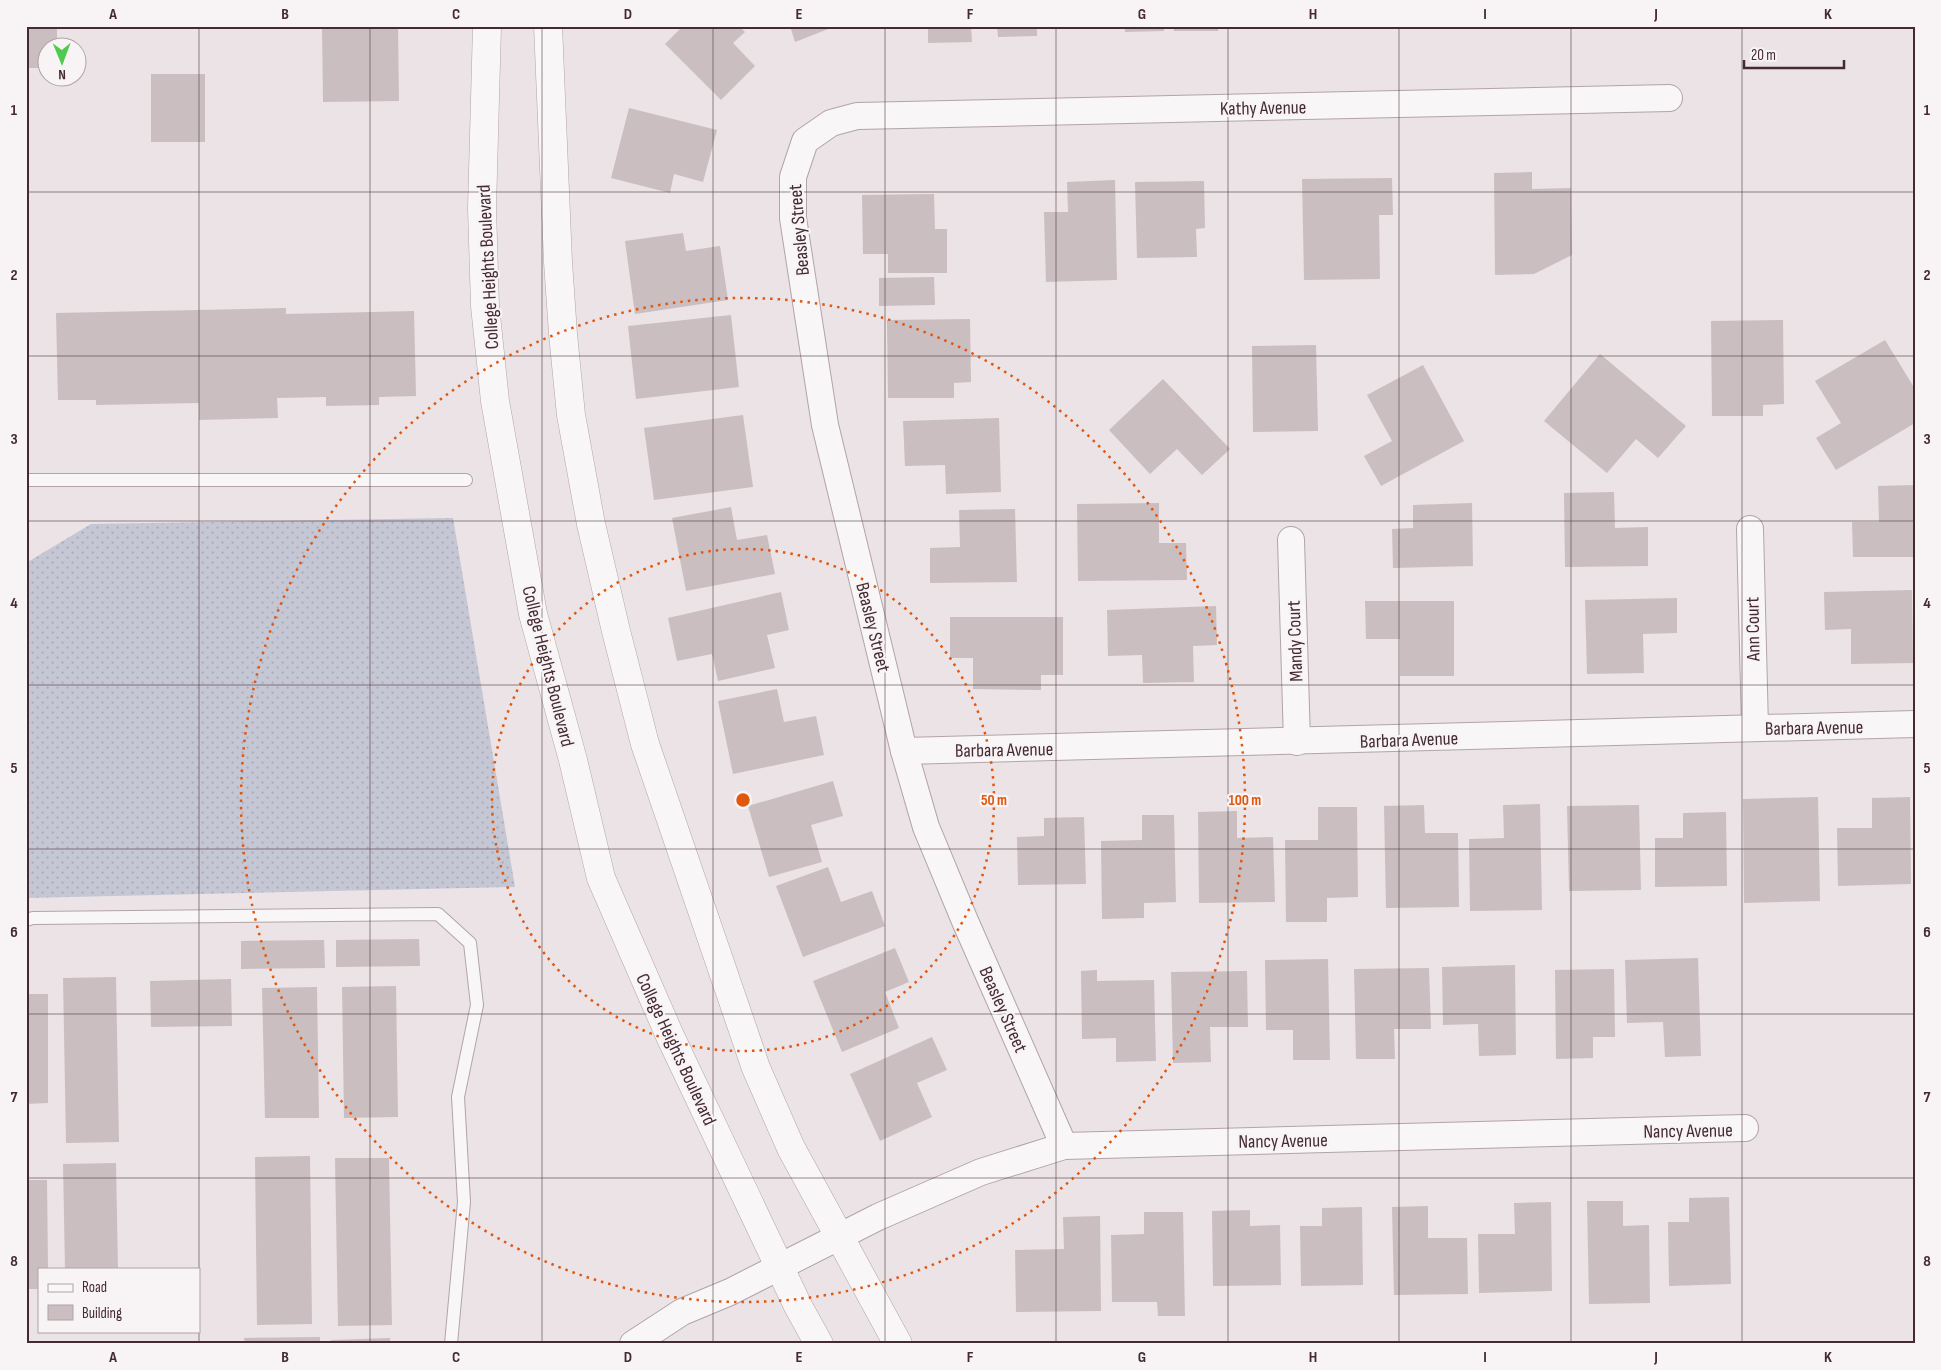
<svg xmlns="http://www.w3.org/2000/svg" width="1941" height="1370" font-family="'Sofia Sans Condensed',sans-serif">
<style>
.grass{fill:url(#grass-dots)}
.building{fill:#cbbec1}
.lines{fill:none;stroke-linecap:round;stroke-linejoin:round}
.service-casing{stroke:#b2a4a8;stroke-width:14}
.minor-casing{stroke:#b2a4a8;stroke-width:28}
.tertiary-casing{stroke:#b2a4a8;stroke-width:29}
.service{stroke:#f9f6f7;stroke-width:12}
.minor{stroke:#f9f6f7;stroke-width:26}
.tertiary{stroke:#f9f6f7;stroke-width:28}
.grid{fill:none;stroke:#432b31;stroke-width:1;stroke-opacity:0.55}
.ring{fill:none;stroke:#e0570e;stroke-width:2.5;stroke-dasharray:2.5 5}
.labels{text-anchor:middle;stroke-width:4.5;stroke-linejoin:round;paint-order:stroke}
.street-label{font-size:19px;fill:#432b31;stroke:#f8f3f5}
.centre{fill:#e0570e;stroke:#f8f3f5;stroke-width:2.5}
.ring-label{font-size:15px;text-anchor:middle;font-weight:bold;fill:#e0570e;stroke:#f8f3f5;stroke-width:4.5;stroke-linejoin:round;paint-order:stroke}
.neatline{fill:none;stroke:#432b31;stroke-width:2}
.grid-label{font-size:16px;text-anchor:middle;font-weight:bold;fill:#432b31}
</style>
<defs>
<pattern id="grass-dots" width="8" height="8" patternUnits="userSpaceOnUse" patternTransform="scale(1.25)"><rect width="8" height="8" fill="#c5c7d5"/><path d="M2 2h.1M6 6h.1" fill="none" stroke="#aaabb7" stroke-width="1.8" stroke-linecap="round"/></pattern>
</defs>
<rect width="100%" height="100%" fill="#ebe3e5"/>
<polygon class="grass" points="453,518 515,887 26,898 26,563 91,524"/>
<g class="building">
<polygon points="26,26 57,26 57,48 48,48 48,68 26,68"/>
<polygon points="322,26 398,26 399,101 323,102"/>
<polygon points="683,26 739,26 745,32 733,43 755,66 721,100 665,44"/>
<polygon points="790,26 836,26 795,42"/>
<polygon points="928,26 971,26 972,42 928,43"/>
<polygon points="997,26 1037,26 1037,36 998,37"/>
<polygon points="1125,26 1164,26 1164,31 1125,32"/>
<rect x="1174" y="26" width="44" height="5"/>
<rect x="151" y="74" width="54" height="68"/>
<polygon points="629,108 717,130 703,182 674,174 670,193 611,178"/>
<polygon points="1532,172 1532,189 1571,188 1572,255 1534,274 1495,275 1494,173"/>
<polygon points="1392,178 1393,215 1379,215 1380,279 1304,280 1302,179"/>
<polygon points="1115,180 1117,280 1046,282 1044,212 1068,212 1067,182"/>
<polygon points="1204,181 1205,228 1196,229 1197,257 1137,258 1135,182"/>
<polygon points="934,194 935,229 947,229 947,273 888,273 888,254 863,254 862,195"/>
<polygon points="683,233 686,251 720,246 728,300 635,314 625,241"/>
<polygon points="934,277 935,305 879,306 879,278"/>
<polygon points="286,308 286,314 414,311 416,396 379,397 379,405 326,406 326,397 277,398 278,418 199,420 199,403 96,405 96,400 58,400 56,313"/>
<polygon points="731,315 739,387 636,399 628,326"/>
<polygon points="970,319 971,382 954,383 954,398 888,398 887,320"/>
<polygon points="1783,320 1784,404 1763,405 1763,416 1712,416 1711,321"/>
<polygon points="1885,340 1915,389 1915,423 1836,470 1816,438 1841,423 1815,381"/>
<polygon points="1316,345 1318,431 1253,432 1252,346"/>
<polygon points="1600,354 1686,426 1658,458 1636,439 1607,473 1544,421"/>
<polygon points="1423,365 1464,441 1381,486 1364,456 1392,441 1367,395"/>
<polygon points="1163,379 1230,449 1202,475 1177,449 1150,474 1109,430"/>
<polygon points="743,415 753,487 654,500 644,428"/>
<polygon points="999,418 1001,492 946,494 945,465 905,466 903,421"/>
<polygon points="1915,485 1915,557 1853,557 1852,522 1879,522 1878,486"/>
<polygon points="1614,492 1615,528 1648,527 1648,566 1565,567 1564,493"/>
<polygon points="1159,503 1159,543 1186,543 1187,580 1078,581 1077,504"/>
<polygon points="1472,503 1473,566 1393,568 1392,529 1413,528 1413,505"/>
<polygon points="731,507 737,540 767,535 775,574 686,591 672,518"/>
<polygon points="1015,509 1017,582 930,583 930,548 960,547 959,510"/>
<polygon points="1912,590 1913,663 1851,664 1851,629 1825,630 1824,592"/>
<polygon points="781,592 789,630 767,635 775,668 718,681 712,654 677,661 668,618"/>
<polygon points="1677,598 1677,633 1643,634 1644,673 1587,674 1585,600"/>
<polygon points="1365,601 1454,601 1454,676 1400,676 1400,639 1366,639"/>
<polygon points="1216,606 1217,645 1193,646 1194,682 1143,683 1142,655 1108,656 1107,610"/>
<polygon points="950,617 1063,617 1063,675 1041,675 1041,690 973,689 973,658 950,658"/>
<polygon points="777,689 784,722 816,716 824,755 733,774 718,701"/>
<polygon points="833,781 843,816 811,825 822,862 769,877 748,806"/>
<polygon points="1818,797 1820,901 1744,903 1743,799"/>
<polygon points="1910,797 1911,884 1838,886 1837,828 1872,828 1872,798"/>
<polygon points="1540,804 1542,910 1470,911 1469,839 1504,838 1503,805"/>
<polygon points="1424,805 1425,833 1458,833 1459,907 1386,908 1384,806"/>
<polygon points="1639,805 1641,890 1569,891 1567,806"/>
<polygon points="1318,807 1357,807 1358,897 1327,898 1327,922 1286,922 1285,840 1318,840"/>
<polygon points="1237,811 1237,838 1273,837 1275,902 1199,903 1198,812"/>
<polygon points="1726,812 1727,886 1655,887 1655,838 1683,838 1683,813"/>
<polygon points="1142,815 1174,815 1176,902 1144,903 1144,918 1102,919 1101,841 1142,840"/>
<polygon points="1084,817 1086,884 1018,885 1017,837 1044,836 1044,818"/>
<polygon points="828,867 841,902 872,891 885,926 803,957 776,886"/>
<polygon points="419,939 420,966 336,967 336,940"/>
<polygon points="324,940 325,968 241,969 241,941"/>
<polygon points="895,948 909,982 885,992 899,1028 842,1052 813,981"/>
<polygon points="1698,958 1701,1056 1665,1057 1663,1022 1627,1023 1625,960"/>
<polygon points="1328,959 1330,1060 1293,1060 1293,1030 1266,1030 1265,960"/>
<polygon points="1515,965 1516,1055 1479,1056 1478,1024 1443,1025 1442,967"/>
<polygon points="1429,968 1431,1029 1394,1029 1395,1059 1356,1059 1354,969"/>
<polygon points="1614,969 1615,1037 1593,1037 1593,1058 1556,1059 1555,970"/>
<polygon points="1097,970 1097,981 1154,980 1156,1061 1116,1062 1116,1038 1082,1039 1081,971"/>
<polygon points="1247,971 1248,1027 1210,1027 1211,1062 1173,1063 1171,972"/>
<polygon points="116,977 119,1142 66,1143 63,978"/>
<polygon points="231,979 232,1026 151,1027 150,981"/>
<polygon points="396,986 398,1117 344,1118 342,987"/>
<polygon points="317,987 319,1118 265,1118 262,988"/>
<polygon points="26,994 48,994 48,1103 26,1104"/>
<polygon points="932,1037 947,1070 917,1083 932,1117 880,1141 850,1074"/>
<polygon points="310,1156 312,1324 257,1325 255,1157"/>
<polygon points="335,1158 389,1158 392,1325 338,1326"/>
<polygon points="116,1163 118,1269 65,1269 63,1164"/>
<polygon points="26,1180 47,1180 48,1269 39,1269 39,1289 26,1289"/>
<polygon points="1729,1197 1731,1284 1669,1286 1668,1222 1689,1222 1689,1198"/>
<polygon points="1587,1201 1623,1201 1623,1226 1649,1225 1650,1303 1589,1304"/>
<polygon points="1551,1202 1552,1291 1479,1293 1478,1234 1515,1234 1514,1203"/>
<polygon points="1428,1206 1428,1238 1467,1238 1468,1294 1394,1295 1392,1207"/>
<polygon points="1362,1207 1363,1285 1301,1286 1300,1226 1322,1226 1322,1208"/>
<polygon points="1250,1210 1250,1226 1280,1225 1281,1285 1213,1286 1212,1211"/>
<polygon points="1144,1212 1183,1212 1185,1316 1158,1316 1157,1302 1112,1302 1111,1235 1144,1234"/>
<polygon points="1100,1216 1101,1311 1016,1312 1015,1250 1064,1249 1063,1217"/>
<polygon points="320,1337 320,1344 245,1344 244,1338"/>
<polygon points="390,1338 390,1344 331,1344 331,1340"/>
</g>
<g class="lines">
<g class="service-casing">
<g id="service">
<polyline points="26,480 466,480"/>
<polyline points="26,920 33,918 438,914 470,943 477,1005 458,1097 464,1202 451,1344"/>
</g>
</g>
<g class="minor-casing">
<g id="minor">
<polyline points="1750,529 1755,728"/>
<polyline points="1291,540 1297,742"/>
<polyline points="904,751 1915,724"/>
<polyline points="1064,1146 965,921 926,827 904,751 825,425 793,218 793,177 805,141 831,123 857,116 1669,98"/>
<polyline points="633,1344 682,1312 730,1292 878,1217 981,1172 1064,1146 1745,1128"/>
</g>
</g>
<g class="tertiary-casing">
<g id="tertiary">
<polyline points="487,26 482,208 485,306 495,401 533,614 573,760 601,878 670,1036 798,1306 819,1344"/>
<polyline points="548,26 558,262 563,334 571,415 591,524 616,631 645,744 756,1068 791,1148 898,1344"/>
</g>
</g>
<use href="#service" class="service"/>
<use href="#minor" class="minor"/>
<use href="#tertiary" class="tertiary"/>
</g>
<path class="grid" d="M199,26V1344M370,26V1344M542,26V1344M713,26V1344M885,26V1344M1056,26V1344M1228,26V1344M1399,26V1344M1571,26V1344M1742,26V1344M26,192H1915M26,356H1915M26,521H1915M26,685H1915M26,849H1915M26,1014H1915M26,1178H1915"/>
<g class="ring">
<circle cx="743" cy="800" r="251"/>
<circle cx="743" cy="800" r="502"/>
</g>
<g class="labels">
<g class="street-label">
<text transform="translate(1263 107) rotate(-1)" y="7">Kathy Avenue</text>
<text transform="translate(798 230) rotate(-95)" y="7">Beasley Street</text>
<text transform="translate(487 267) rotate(-93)" y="7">College Heights Boulevard</text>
<text transform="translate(874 627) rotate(76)" y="7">Beasley Street</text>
<text transform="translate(1752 629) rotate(-91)" y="7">Ann Court</text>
<text transform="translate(1294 641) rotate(-92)" y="7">Mandy Court</text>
<text transform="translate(549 666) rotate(76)" y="7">College Heights Boulevard</text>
<text transform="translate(1814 727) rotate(-1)" y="7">Barbara Avenue</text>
<text transform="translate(1409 739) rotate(-2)" y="7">Barbara Avenue</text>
<text transform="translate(1004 749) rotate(-1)" y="7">Barbara Avenue</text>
<text transform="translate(1004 1009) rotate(66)" y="7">Beasley Street</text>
<text transform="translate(677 1049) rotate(65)" y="7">College Heights Boulevard</text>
<text transform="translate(1688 1130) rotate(-1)" y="7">Nancy Avenue</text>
<text transform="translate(1283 1140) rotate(-1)" y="7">Nancy Avenue</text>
</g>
</g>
<circle cx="743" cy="800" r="8" class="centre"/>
<g class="ring-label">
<text x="994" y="805">50 m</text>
<text x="1245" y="805">100 m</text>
</g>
<rect width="1941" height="1370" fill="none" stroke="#f8f3f5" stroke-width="55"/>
<rect x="38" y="1268" width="162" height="65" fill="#f8f3f5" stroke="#b0a3a7"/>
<rect x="48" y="1284" width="25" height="8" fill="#f9f6f7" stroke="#b0a3a7"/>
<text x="82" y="1292" font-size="15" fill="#432b31">Road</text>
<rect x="48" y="1305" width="25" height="15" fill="#cbbec1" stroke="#b0a3a7"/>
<text x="82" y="1318" font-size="15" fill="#432b31">Building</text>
<g transform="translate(62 62) rotate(179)"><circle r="24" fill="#f8f3f5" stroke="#b0a3a7"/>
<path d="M0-4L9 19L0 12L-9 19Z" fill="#50ca4e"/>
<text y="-8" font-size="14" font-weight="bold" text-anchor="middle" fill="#432b31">N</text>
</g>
<path d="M1744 60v8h100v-8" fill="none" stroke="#432b31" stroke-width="2.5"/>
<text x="1751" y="60" font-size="15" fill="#432b31" stroke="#f8f3f5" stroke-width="4" paint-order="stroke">20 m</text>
<rect x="28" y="28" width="1886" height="1314" class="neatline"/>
<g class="grid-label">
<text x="113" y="19">A</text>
<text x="285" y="19">B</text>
<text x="456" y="19">C</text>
<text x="628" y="19">D</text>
<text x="799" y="19">E</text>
<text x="970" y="19">F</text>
<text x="1142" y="19">G</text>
<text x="1313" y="19">H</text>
<text x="1485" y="19">I</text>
<text x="1656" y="19">J</text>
<text x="1828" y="19">K</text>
<text x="14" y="115">1</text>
<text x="1927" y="115">1</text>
<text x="14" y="280">2</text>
<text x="1927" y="280">2</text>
<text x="14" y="444">3</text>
<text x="1927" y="444">3</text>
<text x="14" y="608">4</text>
<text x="1927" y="608">4</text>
<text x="14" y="773">5</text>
<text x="1927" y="773">5</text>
<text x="14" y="937">6</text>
<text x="1927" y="937">6</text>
<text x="14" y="1102">7</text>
<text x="1927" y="1102">7</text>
<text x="14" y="1266">8</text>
<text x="1927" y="1266">8</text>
<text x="113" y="1362">A</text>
<text x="285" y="1362">B</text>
<text x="456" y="1362">C</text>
<text x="628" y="1362">D</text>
<text x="799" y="1362">E</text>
<text x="970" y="1362">F</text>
<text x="1142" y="1362">G</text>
<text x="1313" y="1362">H</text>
<text x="1485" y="1362">I</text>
<text x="1656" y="1362">J</text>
<text x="1828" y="1362">K</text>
</g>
</svg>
